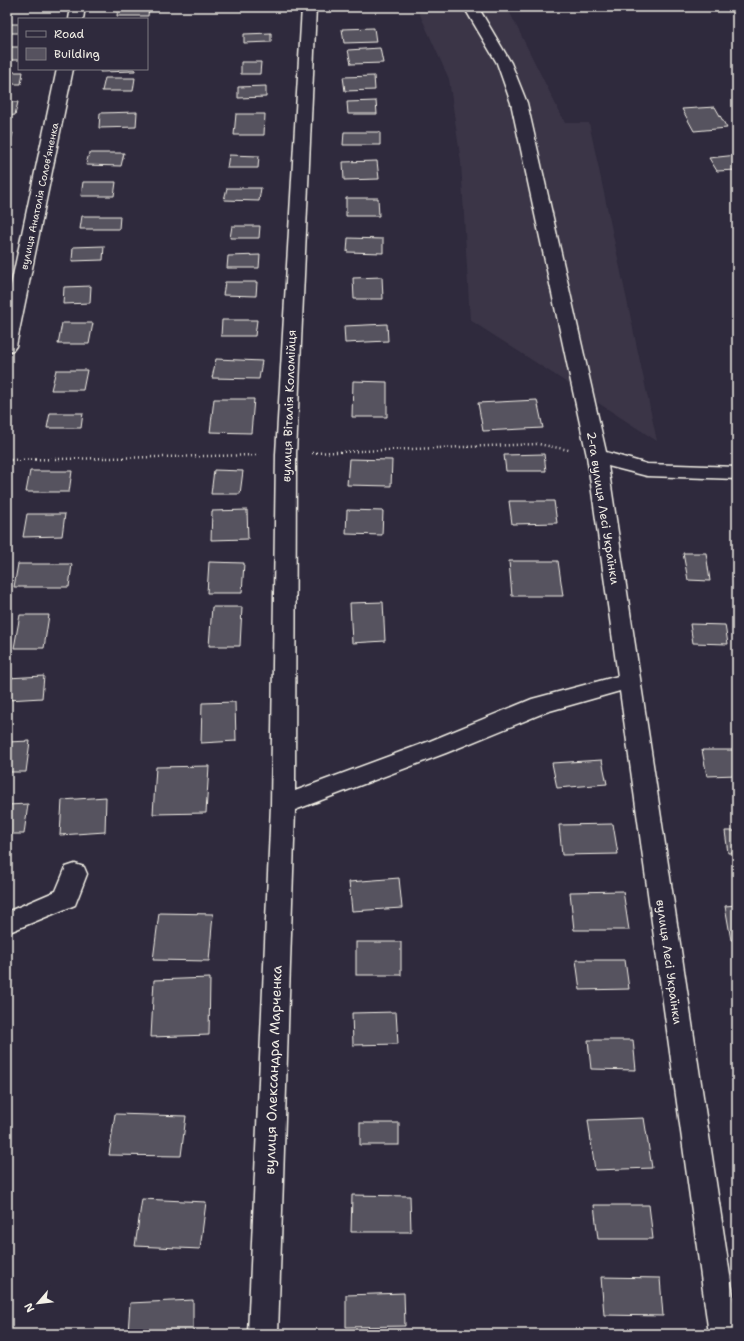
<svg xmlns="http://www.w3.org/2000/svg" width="744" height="1341" font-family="'Shantell Sans',sans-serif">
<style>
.built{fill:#3b3647}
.building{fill:#56525f;stroke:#f4f1e8}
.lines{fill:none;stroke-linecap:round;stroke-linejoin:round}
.minor-casing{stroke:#f4f1e8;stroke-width:3}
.path{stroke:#f4f1e8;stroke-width:2.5;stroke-dasharray:1 3;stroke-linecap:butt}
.minor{fill:#2f2a3d;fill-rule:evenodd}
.labels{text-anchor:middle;stroke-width:3;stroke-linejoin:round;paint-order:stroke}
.far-street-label{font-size:10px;fill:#f4f1e8;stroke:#2f2a3d}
.street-label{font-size:12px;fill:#f4f1e8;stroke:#2f2a3d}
.near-street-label{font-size:14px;fill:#f4f1e8;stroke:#2f2a3d}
</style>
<rect width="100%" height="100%" fill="#2f2a3d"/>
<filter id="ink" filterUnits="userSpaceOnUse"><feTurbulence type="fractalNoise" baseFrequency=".025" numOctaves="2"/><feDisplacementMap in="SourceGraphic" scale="8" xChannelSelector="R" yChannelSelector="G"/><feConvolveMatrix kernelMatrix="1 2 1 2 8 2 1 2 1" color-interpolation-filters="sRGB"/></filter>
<g filter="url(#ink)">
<polygon class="built" points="412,7 507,7 565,123 589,123 657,441 470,320 461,162 449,79 418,10"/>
<g class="building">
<polygon points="118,7 149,7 148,16 117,16"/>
<polygon points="328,7 352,7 353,10 329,11"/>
<rect x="7" y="24" width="12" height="9"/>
<polygon points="374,28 376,42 344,43 342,29"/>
<polygon points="271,33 271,42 244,43 244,34"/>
<rect x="7" y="47" width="12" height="13"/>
<polygon points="380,48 383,63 351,64 348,50"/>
<polygon points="241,62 261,62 260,74 241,74"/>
<polygon points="101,69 135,69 135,71 100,72"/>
<polygon points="7,72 23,72 21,84 7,84"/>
<polygon points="374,76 375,90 345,91 343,77"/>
<polygon points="105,78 135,78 133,91 102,91"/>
<polygon points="266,86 266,97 238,98 238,87"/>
<polygon points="376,101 377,114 348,114 347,102"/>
<polygon points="7,102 18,102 15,115 7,116"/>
<polygon points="715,107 727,128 694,131 682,109"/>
<polygon points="137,112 136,127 99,128 100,113"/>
<polygon points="236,114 265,114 264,135 234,135"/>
<polygon points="344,132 380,132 380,145 343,145"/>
<polygon points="7,133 13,133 10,143 7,143"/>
<polygon points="89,153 124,153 121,166 86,165"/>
<polygon points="229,155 259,156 258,168 227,168"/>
<polygon points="737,155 737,170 717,171 709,158"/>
<polygon points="377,161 379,179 344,180 343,162"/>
<polygon points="83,182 116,182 114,196 81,196"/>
<polygon points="227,188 261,188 259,201 224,200"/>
<polygon points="346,198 378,198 379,216 346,216"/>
<polygon points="82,216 120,216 119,229 80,229"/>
<polygon points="232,226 260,226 259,238 230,238"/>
<polygon points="348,238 383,239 383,253 347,252"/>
<polygon points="104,246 103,260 72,261 73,247"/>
<polygon points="260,255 259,268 227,268 228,256"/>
<polygon points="382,277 383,299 354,299 353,278"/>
<polygon points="225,282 257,282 256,296 223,295"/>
<polygon points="91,286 90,303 63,304 64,287"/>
<polygon points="222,320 257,320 255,336 221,336"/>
<polygon points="62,323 93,323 89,344 58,344"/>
<polygon points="387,324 388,341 345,343 344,326"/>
<polygon points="216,359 262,361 259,379 212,378"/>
<polygon points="56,370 87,370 83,390 51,390"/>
<polygon points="353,381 387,382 387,417 352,417"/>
<polygon points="214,399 254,399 251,433 210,432"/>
<polygon points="537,400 543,428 483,431 478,403"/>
<polygon points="50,413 83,413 81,428 47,428"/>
<polygon points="544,454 546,471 506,471 504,455"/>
<polygon points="349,459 392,460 391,486 347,485"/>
<polygon points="214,470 243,471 240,494 211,494"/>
<polygon points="30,471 72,471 69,492 26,492"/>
<polygon points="509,501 554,501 557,523 512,524"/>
<polygon points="247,510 248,539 211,540 212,511"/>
<polygon points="347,510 383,511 382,535 346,534"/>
<polygon points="27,514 65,514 62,536 23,537"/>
<polygon points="683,553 706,553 710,581 688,580"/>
<polygon points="509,561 558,561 563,596 512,596"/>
<polygon points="209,562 244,563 242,593 207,593"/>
<polygon points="18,564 72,564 69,587 14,587"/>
<polygon points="383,602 385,641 352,643 350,603"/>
<polygon points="212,607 242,607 240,646 209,646"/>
<polygon points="20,615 49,615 44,648 14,648"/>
<polygon points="690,624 725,625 728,644 693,643"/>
<polygon points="44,676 42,698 7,700 7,678"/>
<polygon points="235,702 236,741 201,743 202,703"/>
<polygon points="30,741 26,772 7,772 7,742"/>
<polygon points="702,750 737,750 737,775 707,776"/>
<polygon points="602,760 607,784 557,788 552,763"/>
<polygon points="209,766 206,813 153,814 156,767"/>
<polygon points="106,797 105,832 60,835 62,800"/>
<polygon points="28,804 24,834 7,834 7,805"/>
<polygon points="613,824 618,854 562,855 559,825"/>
<polygon points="725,831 737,831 737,853 728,853"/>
<polygon points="399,878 402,908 352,911 349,882"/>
<polygon points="623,891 629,930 574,930 570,892"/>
<polygon points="737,905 737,940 731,940 725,906"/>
<polygon points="159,913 213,914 209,961 153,960"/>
<rect x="356" y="942" width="45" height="33"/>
<polygon points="576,960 625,960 629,989 580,990"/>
<polygon points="210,978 209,1035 151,1037 154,980"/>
<polygon points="396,1012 398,1044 353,1045 352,1013"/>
<polygon points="588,1040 633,1040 636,1070 591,1069"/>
<polygon points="115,1114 186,1116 181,1156 109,1155"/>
<polygon points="644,1118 652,1168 595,1170 588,1120"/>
<rect x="360" y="1123" width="39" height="22"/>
<polygon points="352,1195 410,1196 411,1232 351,1232"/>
<polygon points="142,1199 206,1202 200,1249 135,1246"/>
<polygon points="594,1205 649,1205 653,1239 598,1239"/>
<polygon points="601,1277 660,1278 663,1316 604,1315"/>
<polygon points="404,1293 405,1326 346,1327 346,1295"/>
<polygon points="193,1300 193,1334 128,1334 130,1303"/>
</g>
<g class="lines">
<g class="minor-casing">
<g id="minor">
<polygon points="71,7 85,7 83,19 69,19"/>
<polygon points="302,7 316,7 296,454 295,791 430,741 532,699 618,676 587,456 511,103 497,63 464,7 478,7 511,63 527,103 606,452 647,464 737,467 737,479 647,476 608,466 737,1322 737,1334 709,1334 620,691 546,712 446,753 295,810 278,1334 248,1334 271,805 276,454"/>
<polygon points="57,69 73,69 16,346 13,350 7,352 7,304"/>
<polygon points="75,864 84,867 87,874 75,905 7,933 7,912 56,891 66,867"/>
</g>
</g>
<g class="path">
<polyline points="312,453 538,444 569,450"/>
<polyline points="7,460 259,455"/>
</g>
<use href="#minor" class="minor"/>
</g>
</g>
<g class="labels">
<g class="far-street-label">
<text transform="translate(39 196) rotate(-78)" y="4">вулиця Анатолія Соловʼяненка</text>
</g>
<g class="street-label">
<text transform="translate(289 406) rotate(-88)" y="4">вулиця Віталія Коломійця</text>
<text transform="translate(603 508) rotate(81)" y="4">2-га вулиця Лесі Українки</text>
<text transform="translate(669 962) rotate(82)" y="4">вулиця Лесі Українки</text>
</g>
<g class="near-street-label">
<text transform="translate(273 1070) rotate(-88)" y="5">вулиця Олександра Марченка</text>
</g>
</g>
<rect width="744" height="1341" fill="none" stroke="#2f2a3d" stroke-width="24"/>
<rect x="12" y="12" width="720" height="1317" fill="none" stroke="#f4f1e8" stroke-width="1.5" filter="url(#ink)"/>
<rect x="18" y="18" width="130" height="52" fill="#2f2a3d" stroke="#7e7a81"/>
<rect x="26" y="31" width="20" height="6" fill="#2f2a3d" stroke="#7e7a81"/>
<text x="54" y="38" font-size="12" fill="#f4f1e8">Road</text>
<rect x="26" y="48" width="20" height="12" fill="#56525f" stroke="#7e7a81"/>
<text x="54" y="58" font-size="12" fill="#f4f1e8">Building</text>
<g transform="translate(38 1303) rotate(242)" stroke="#2f2a3d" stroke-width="3" paint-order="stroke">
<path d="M0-3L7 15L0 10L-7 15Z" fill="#f4f1e8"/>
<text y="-6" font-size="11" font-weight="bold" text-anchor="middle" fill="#f4f1e8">N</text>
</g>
</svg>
